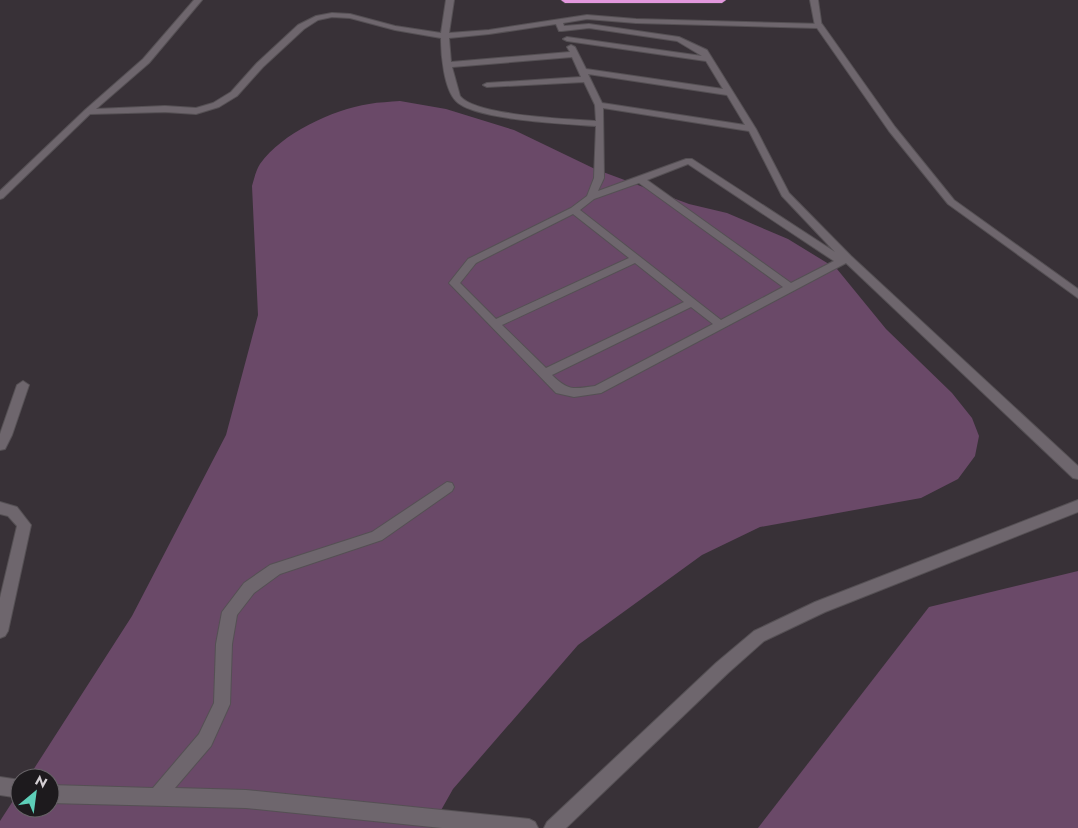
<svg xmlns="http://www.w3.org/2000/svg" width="1078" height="828" font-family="Jost,sans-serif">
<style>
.green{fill:#6a4968}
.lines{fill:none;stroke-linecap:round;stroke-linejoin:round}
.street-casing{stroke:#555054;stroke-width:2}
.secondary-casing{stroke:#555054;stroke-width:2}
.highway-casing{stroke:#555054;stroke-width:1}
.street{fill:#6e666d;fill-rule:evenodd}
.secondary{fill:#6e666d;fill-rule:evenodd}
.highway{fill:#e297dd;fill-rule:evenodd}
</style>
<rect width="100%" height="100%" fill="#383137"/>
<g class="green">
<path d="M400,101L446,109L514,130L595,169L689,204L727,213L788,239L837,269L886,329L952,393L972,418L979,436L975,456L958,479L921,498L760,527L702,555L578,645L453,789L431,828H0V821L20,790V808H50V778H28L132,616L226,435L258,315L252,186C254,179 256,170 260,164C282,133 332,110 369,104C379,102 390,102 400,101Z"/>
<polygon points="1078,571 1078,828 758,828 929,607"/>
</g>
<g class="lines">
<g class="street-casing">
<g id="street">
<path d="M194,0H202L149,63L96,109L165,106L196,108L213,103L231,92L257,63L298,25L316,16L332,13L350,14L395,26L441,33L446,0H454L449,33L489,30L587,15L636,19L822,24L895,127L954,200L1078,289V298L948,204L889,131L817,28L636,23L587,19L563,23L564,26L589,24L679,37L707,50L756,129L789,193L851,256L1078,466V479L1073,478L846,263L601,393L574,397L556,393L449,283L468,259L571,208L587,196L594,178L596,126C567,124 474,120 456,101C444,89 441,55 441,38L395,30L350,18L332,17L318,20L304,29L263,67L237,96L219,107L196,114L165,112L90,114L3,198L0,199V191L85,110L143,59ZM556,24L559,31H562L589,28L677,41L702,56L567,37L563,39L567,41L706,61L723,89L586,69L575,47L571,45L567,47L570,52L451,62L449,38L489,34ZM572,57L581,77L487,83L483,85L487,87L584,82L595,105L596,121C569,119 476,116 460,96L452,67ZM588,74L727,95L745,125L602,103ZM603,108L749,131L782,196L835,252L692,159H686L598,191L604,178ZM688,164L834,261L791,283L647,180ZM639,183L783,287L721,320L580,210L594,199ZM573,214L629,258L496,319L460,283L476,263ZM635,263L684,302L546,368L502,325ZM691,307L713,324L595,386C573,389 568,391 552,375Z"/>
<polygon points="23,381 29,385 12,435 5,449 0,450 0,434 17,385"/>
<polygon points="447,482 452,483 454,487 452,491 382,540 280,574 254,593 237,615 232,644 230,704 211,746 175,788 246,790 529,819 535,822 538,828 442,828 246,808 50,803 50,785 153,788 199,734 214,703 216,644 222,612 244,583 270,565 372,532"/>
<polygon points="1078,500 1078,512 825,612 764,641 728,673 566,828 544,828 547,822 716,663 754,631 815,602"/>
<polygon points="0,502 17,507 31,525 8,631 5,636 0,638 0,598 17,526 8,516 0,514"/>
<polygon points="0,777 20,780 20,798 0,795"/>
</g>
</g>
<g class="secondary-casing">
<polygon id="secondary" points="810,0 818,0 822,28 815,26"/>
</g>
<g class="highway-casing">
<polygon id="highway" points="561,0 726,0 722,3 565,3"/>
</g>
<use href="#street" class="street"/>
<use href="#secondary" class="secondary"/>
<use href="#highway" class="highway"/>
</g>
<g transform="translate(35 793) rotate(29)"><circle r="24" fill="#1d1a1d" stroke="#666266"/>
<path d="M0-4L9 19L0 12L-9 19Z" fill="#5dceb8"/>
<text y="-8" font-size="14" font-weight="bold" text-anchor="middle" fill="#d4cfd3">N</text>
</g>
</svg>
